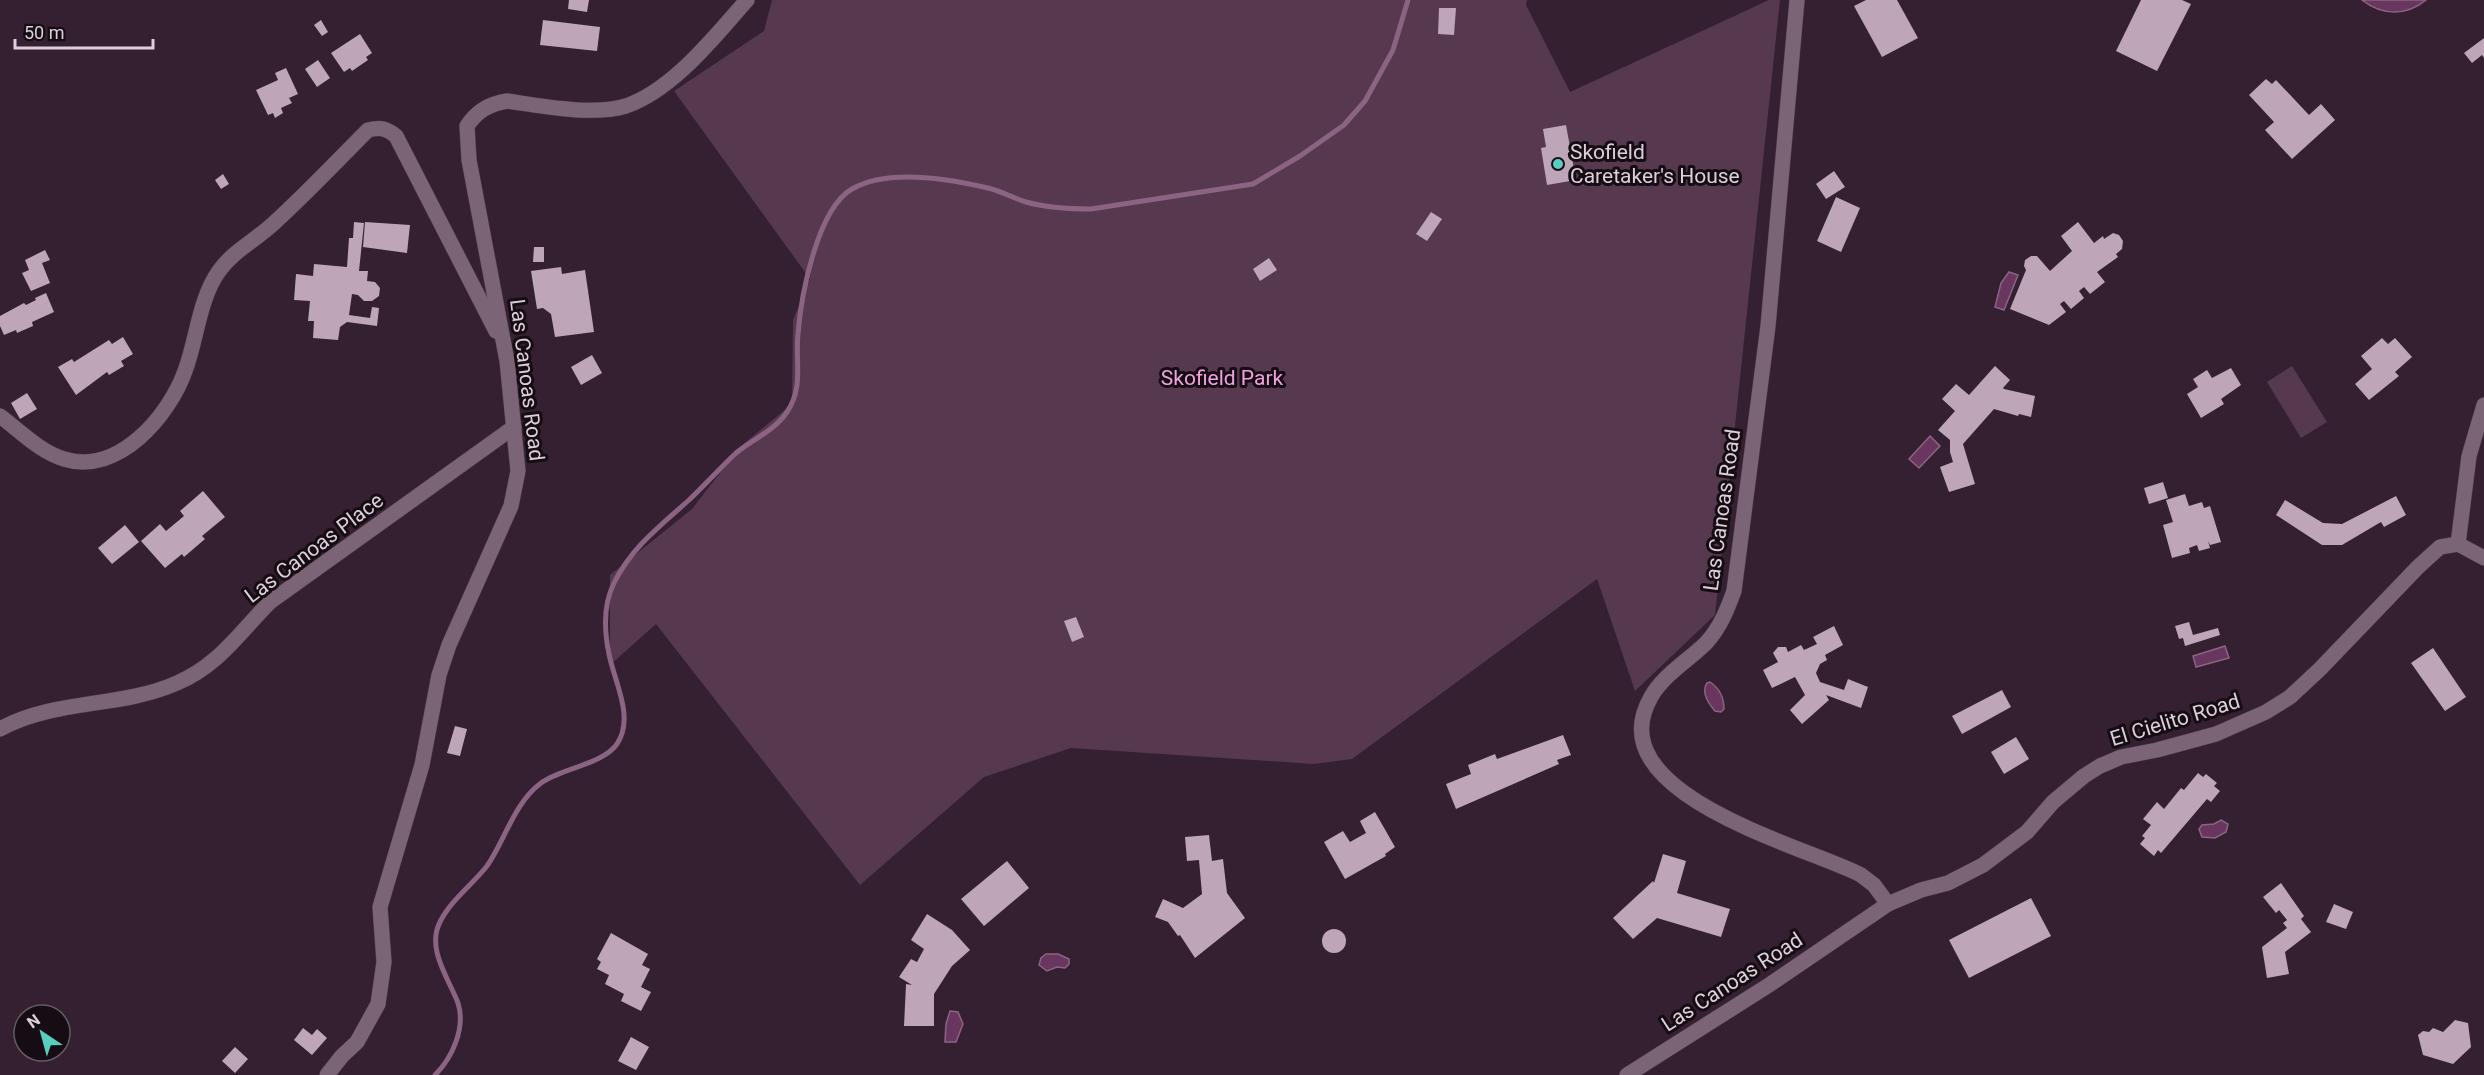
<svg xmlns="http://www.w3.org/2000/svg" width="2484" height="1075" font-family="Roboto,sans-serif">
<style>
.green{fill:#56384f}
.water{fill:#68365f;stroke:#8b6484;stroke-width:1.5}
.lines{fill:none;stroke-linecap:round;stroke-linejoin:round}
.stream{stroke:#8b6484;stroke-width:5}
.building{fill:#bea5b8}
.minor-casing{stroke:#4d3c49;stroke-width:16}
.minor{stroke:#7b6475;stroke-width:15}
.poi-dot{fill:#58cebf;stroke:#160d14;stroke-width:2}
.labels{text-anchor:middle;stroke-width:6;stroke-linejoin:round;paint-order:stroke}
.poi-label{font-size:21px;fill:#dccfd9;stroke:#160d14;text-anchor:start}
.park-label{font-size:21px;fill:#efa1df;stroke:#160d14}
.street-label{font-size:21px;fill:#dccfd9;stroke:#160d14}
</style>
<rect width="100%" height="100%" fill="#342030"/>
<g class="green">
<polygon points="772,0 1527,0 1526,5 1570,92 1769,0 1780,0 1715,615 1635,691 1597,579 1352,759 1314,764 1071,748 984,777 860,885 656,624 610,665 610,575 692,509 741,446 792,404 793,320 810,279 674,91 764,31"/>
<polygon points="2292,366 2327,422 2301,438 2267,382"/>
</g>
<g class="water">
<path d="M2362,0H2426C2407,16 2382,16 2362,0Z"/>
<polygon points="2009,272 2018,275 2004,310 1995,307 2001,283"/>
<polygon points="1930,436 1940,446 1919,468 1909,459"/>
<polygon points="2225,646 2229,658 2196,667 2193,656"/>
<path d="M1710,682C1719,688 1724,698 1724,709L1721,712L1715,711C1708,703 1701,692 1707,683Z"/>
<polygon points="2221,820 2228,824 2226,832 2215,838 2202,837 2199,829 2202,825 2214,824"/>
<polygon points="1046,954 1058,954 1069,959 1069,964 1065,968 1057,967 1047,971 1039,965 1041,958"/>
<polygon points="950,1011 958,1012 963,1024 956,1042 945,1042 946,1024"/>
</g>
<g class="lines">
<path class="stream" d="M435,1075C452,1058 466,1028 458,1003C449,979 426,949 440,922C451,900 472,885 487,866C505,840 514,803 541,783C561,768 602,765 617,744C635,717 614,681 609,654C604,630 603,605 614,583C631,548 661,525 689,500C705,485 720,468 736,453C753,439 774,431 787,412C804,387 795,361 798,334C801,296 817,209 852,189C888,168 950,179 988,188C1001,191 1013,198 1026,202C1047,208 1069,209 1091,209L1253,184L1300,156L1344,125L1365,101L1393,50L1408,0"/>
</g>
<g class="building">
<polygon points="569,0 589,0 587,12 568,9"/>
<polygon points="1866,0 1897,0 1918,38 1882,57 1854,6"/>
<polygon points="2141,0 2182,0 2191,4 2157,71 2116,51"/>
<polygon points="1439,8 1456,8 1454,35 1438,34"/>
<polygon points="321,20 328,32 322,36 314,25"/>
<polygon points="543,20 600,27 597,51 540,45"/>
<polygon points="360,34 372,53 366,57 368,60 352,71 350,68 344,72 331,53"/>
<polygon points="2484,38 2484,58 2482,55 2472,63 2464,53"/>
<polygon points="318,60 330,78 317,87 305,69"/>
<polygon points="286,68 298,94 289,98 292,103 281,108 283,113 275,118 273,113 268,115 256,90 278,80 275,73"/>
<polygon points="2266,79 2272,84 2276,80 2309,115 2321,104 2335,120 2292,159 2265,130 2274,122 2249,95"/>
<polygon points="1566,125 1576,180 1547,185 1541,148 1546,147 1543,129"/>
<polygon points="1834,171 1845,187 1826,199 1816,184"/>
<polygon points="223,174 229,184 221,189 215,180"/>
<polygon points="1836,197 1860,208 1841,252 1817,241"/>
<polygon points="1431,212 1442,219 1427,241 1416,234"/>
<polygon points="354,222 364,223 359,271 368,271 367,281 375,282 380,288 379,296 372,301 364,301 358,295 352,294 349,315 370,318 372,307 379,308 377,326 347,322 340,327 338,340 313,338 314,321 308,321 310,301 294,300 296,274 313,276 314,264 347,267 349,238 353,238"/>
<polygon points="365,222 410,225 407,253 363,247"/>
<polygon points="2078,222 2094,243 2103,236 2104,239 2113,233 2119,235 2123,241 2122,249 2116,254 2118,257 2097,272 2105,282 2090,294 2084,287 2079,291 2084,298 2071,309 2064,301 2060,304 2066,312 2049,325 2010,309 2026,270 2024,266 2025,260 2031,256 2037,256 2050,271 2072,251 2061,236"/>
<polygon points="534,247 544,247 544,262 533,262"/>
<polygon points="45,250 50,260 42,263 50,283 31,291 22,273 29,270 25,260"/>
<polygon points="1269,258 1277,270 1260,281 1253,269"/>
<polygon points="561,267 562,274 585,270 594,332 555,337 551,314 543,308 537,309 531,271"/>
<polygon points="46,293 54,312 32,322 33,326 17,333 16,330 4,335 0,326 0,316 24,303 26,305 36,300 35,298"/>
<polygon points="123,337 133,354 121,361 124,366 109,375 107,372 76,395 58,367 72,359 74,362 109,340 112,344"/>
<polygon points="2382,338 2388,344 2395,338 2412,357 2395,372 2399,376 2369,400 2355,384 2372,369 2361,356"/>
<polygon points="592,355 602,373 581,385 571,367"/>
<polygon points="1995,366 2010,380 2003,388 2004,389 2035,396 2031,417 2019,414 2018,416 1994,409 1963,444 1975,484 1949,492 1940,467 1953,462 1950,452 1950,440 1938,430 1955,411 1942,399 1956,384 1969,395"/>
<polygon points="2231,368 2241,385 2221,399 2224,404 2201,418 2187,394 2198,387 2193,379 2207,370 2212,378"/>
<polygon points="27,393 37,409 20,419 11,403"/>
<polygon points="2163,482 2168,498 2149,504 2144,488"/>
<polygon points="203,491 225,517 202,536 205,539 184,557 182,554 165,568 141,541 160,524 166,531 184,516 180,511"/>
<polygon points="2185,494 2189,506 2202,502 2204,508 2210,506 2221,542 2210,545 2208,541 2210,548 2199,551 2197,545 2189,548 2190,553 2172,558 2163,525 2173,522 2166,500"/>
<polygon points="2396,496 2406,515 2384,527 2381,522 2342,545 2322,545 2276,515 2285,500 2323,523 2342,524"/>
<polygon points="125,525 139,542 112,564 98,548"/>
<polygon points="1076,617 1084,637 1072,642 1064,621"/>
<polygon points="2189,622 2193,635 2218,628 2220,635 2185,646 2183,638 2179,639 2175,626"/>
<polygon points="1834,626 1843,645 1825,655 1827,660 1820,664 1816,673 1820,682 1844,690 1848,679 1868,687 1861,708 1826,695 1829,700 1802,724 1790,710 1805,695 1795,677 1772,688 1763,670 1778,662 1773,653 1778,647 1786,647 1788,652 1801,645 1804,650 1817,644 1813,637"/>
<polygon points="2433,648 2466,697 2445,711 2411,663"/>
<polygon points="2002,690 2011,707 1962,734 1952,716"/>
<polygon points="455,726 467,729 460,756 447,753"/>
<polygon points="1563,735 1571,755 1557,760 1559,764 1456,809 1446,784 1471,774 1468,765 1495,754 1497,759"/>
<polygon points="2016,737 2029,759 2004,774 1991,752"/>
<polygon points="2198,773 2203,777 2206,774 2217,783 2214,786 2220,791 2211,802 2207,799 2161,853 2158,850 2154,856 2140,844 2145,838 2142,836 2151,825 2143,819 2157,802 2164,809 2181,788 2184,790"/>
<polygon points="1375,812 1395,847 1385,854 1386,856 1345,879 1324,842 1343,831 1350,842 1366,833 1360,821"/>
<polygon points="1209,835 1212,861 1223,859 1227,893 1245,918 1195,958 1180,935 1178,936 1168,922 1155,917 1163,899 1183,908 1202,894 1199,860 1187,861 1185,837"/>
<polygon points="1663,854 1686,861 1677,893 1730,909 1721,937 1657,918 1633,939 1613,918 1653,881 1654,883"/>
<polygon points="1007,861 1029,888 984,926 961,899"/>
<polygon points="2281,883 2304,916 2301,919 2311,932 2285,952 2289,974 2267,978 2262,947 2287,928 2283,923 2287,920 2279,910 2276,913 2263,897"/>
<polygon points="2031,898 2051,936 1969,978 1949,940"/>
<polygon points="2334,904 2353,912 2346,929 2326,922"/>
<polygon points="927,914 952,930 970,950 952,966 934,994 934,1026 904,1026 906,984 912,985 899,977 911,959 917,962 924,949 911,940"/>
<circle cx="1334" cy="941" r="12"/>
<polygon points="611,933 648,954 642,965 650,969 641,987 651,992 641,1011 621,1001 624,994 605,984 609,975 597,969 601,962 597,959"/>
<polygon points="2455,1020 2468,1023 2471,1047 2453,1064 2423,1055 2418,1035 2423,1031 2429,1032 2433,1028 2443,1032"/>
<polygon points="303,1028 312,1035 317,1029 327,1038 312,1055 294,1040"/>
<polygon points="631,1037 649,1047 636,1070 618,1061"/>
<polygon points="235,1047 248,1059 235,1073 222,1061"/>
</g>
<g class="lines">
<g class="minor-casing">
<g id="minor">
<path d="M1797,0L1768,326L1734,591C1727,610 1720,628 1706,643C1689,660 1663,675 1651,697C1595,794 1805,846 1861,875L1874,885L1888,904"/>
<path d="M0,416C19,430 40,452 64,459C118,476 169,416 185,371C197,339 199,299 219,271C233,251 256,240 274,223C306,194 337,161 368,130C380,127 386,128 396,136L496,331"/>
<polyline points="2458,544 2469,456 2484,405"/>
<path d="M0,729C54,699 121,708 177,683C219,665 239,633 270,602L514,427"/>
<path d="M327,1075L342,1056L357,1042L378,1004L384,962L380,907L422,765L439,675L449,645L511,506L518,471L507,361L469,160L467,126C477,111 489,104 507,101C541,106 593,116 626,106C673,90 715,36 747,0"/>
<polyline points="1627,1075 1769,985 1888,904 1921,890 1948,883 1983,865 2027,832 2053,802 2084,776 2100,766 2121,757 2157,750 2216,734 2266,712 2290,697 2320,669 2418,567 2440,547 2458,544 2484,558"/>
</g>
</g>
<use href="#minor" class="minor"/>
</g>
<circle class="poi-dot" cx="1558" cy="164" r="6"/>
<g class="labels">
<g class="poi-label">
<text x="1570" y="159">Skofield<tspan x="1570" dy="24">Caretaker's House</tspan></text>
</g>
<g class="park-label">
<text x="1222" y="385">Skofield Park</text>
</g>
<g class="street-label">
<text transform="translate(527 380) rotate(83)" y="7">Las Canoas Road</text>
<text transform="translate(1722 510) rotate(-82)" y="7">Las Canoas Road</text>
<text transform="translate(314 548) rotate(-37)" y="7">Las Canoas Place</text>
<text transform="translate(2175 720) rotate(-17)" y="7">El Cielito Road</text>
<text transform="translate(1732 982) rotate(-33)" y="7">Las Canoas Road</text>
</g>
</g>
<g transform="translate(42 1033) rotate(324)"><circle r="28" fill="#160d14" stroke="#655b63" stroke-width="1.5"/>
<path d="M0-4.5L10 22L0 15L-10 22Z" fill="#58cebf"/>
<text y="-9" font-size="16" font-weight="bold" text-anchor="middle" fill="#dccfd9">N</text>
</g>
<path d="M15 39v9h138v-9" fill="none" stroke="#dccfd9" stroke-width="3"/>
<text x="24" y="39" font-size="18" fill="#dccfd9" stroke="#160d14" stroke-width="4.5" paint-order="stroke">50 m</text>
</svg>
